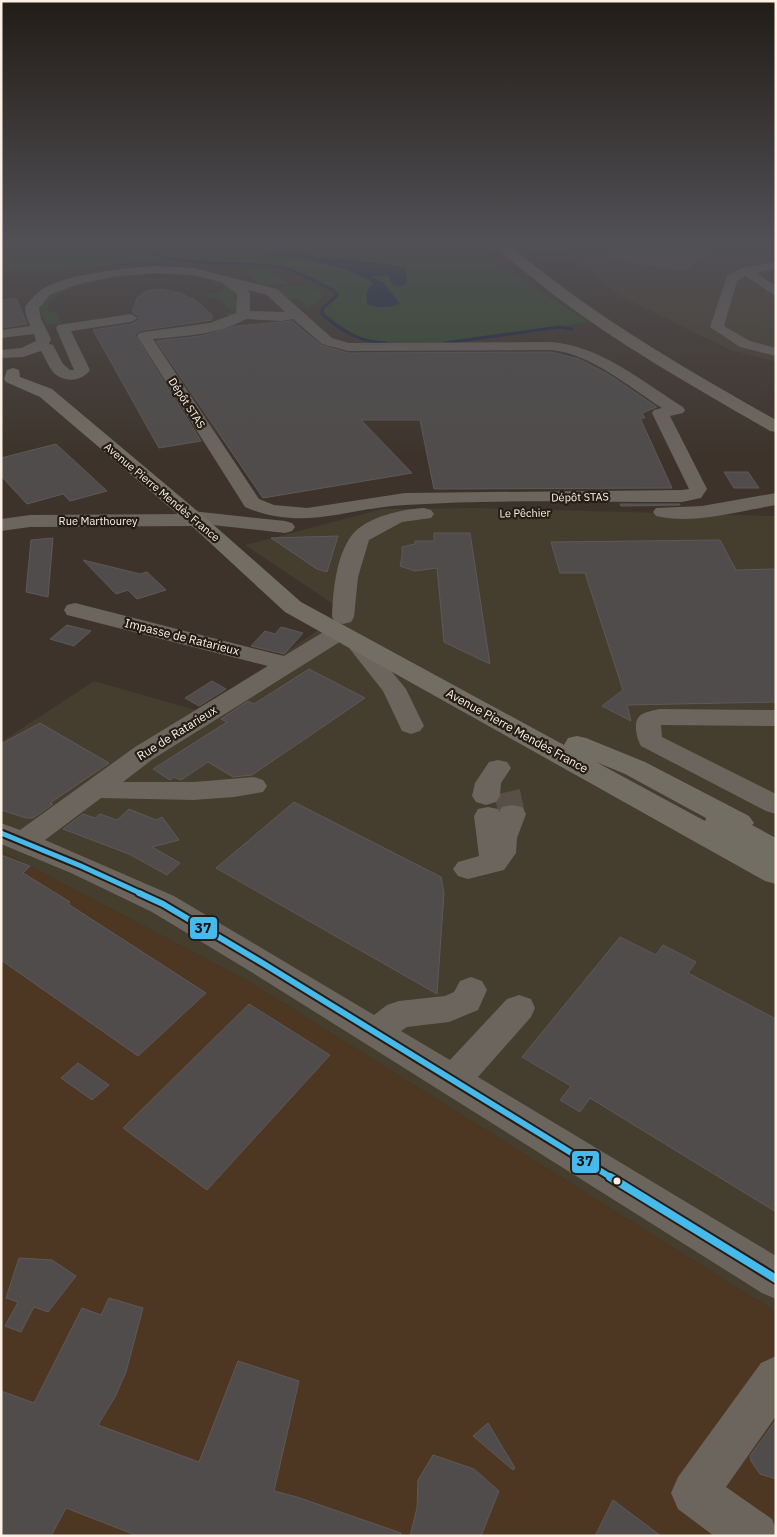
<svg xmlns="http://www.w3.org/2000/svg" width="777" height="1537" font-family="'IBM Plex Sans',sans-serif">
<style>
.commercial{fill:#453d2d}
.built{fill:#4d3722}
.green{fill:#304928}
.water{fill:#132243}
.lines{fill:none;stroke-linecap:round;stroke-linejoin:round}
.stream{stroke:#132243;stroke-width:3}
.building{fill:#504c4b;stroke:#5e5959}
.minor-tunnel{stroke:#5a4f46;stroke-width:26;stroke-dasharray:26 13;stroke-linecap:butt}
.minor{fill:#6b655e;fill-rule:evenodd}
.major{fill:#736e63;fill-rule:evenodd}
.highway{fill:#706a5f;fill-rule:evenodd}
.bus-1-far2-casing{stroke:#251d15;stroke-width:9}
.bus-1-far1-casing{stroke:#251d15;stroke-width:10}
.bus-1-casing{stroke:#251d15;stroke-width:12}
.bus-1-far2{stroke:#47baec;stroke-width:5}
.bus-1-far1{stroke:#47baec;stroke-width:6}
.bus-1{stroke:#47baec;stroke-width:8}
.bus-dot{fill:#fcf0e5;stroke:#251d15;stroke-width:2}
.labels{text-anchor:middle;stroke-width:4.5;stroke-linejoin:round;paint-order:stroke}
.far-street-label{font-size:11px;fill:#fcf0e5;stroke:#251d15}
.street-label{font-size:12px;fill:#fcf0e5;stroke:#251d15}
.line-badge{stroke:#251d15;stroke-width:2}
.pale-badge-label{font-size:14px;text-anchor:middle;font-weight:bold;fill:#111}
</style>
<rect width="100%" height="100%" fill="#3d332a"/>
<g class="commercial">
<polygon points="551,243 765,243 776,253 776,362 730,350 619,295"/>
<polygon points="476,508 776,516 776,1312 248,981 1,851 1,742 94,681 199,711 345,612 245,545 382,509"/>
</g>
<polygon class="built" points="1,851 248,981 776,1312 776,1536 1,1536"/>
<g class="green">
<polygon points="1,243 471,243 476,249 588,322 449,342 373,341 358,338 325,313 324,310 339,296 334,290 286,268 169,258 32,274 1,272"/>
<polygon points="267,269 286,283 262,286 244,272"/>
<path d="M154,272C181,273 238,269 237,308L231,315H226L225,313L232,312L220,298L211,299L206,295L218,293L217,291L224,289C208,271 176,274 154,274Z"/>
<path d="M143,273V275C125,277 43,284 48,312L56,311L61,323L46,325L40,310L41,305C63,278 110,277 143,273Z"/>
<polygon points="293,286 310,287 323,293 322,297 308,309 298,298 289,300 276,288"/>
</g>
<path class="water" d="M238,251L298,253L323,258L335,257L405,267L407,284L401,286L393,285L388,276H371L384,283L400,304C388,307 379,309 367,304V291L373,283C340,260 278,256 238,251Z"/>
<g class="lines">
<g class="stream">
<path d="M138,245C159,269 250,260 284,268C300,272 317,283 333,290L337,295L322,309V314C342,331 359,342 386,343"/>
<polyline points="445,343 559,327 572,329"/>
</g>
</g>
<g class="building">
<polygon points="612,243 719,243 685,270 611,259"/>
<polygon points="162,289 180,293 197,301 212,315 212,320 144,330 139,331 135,335 201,441 159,448 93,330 131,324 139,320 139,316 132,312 137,298 146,291"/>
<polygon points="16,298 27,324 1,328 1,300"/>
<polygon points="292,321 321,345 348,353 551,352 579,359 608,374 657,407 642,413 645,418 640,418 672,488 434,489 420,420 361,420 412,473 263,498 156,341 201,336 236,326"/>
<polygon points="56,444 107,491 70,501 63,494 27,504 1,476 1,458"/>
<polygon points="724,472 748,472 759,488 734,488"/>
<polygon points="620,504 680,504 680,505 621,506"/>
<polygon points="434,533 470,533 490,664 444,642 437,568 415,571 400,566 402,557 402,547 415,544 415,541 434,541"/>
<polygon points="338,536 327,572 317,569 271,538"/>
<polygon points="53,538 48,597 26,592 31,540"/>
<polygon points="720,540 736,570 776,569 776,702 627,705 631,721 602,706 623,690 585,573 560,573 551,542"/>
<polygon points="83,560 140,574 147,572 166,590 137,599 128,590 116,594"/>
<polygon points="67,625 91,631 74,646 50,639"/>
<polygon points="281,627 303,633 286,652 284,654 251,646 265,631 275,634"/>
<polygon points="309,669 365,698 252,775 233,777 208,762 181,780 174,777 170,780 153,769 227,722 221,719 248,701 254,704"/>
<polygon points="212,681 226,689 199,706 185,698"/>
<polygon points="40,723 109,763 50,803 53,804 33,818 26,818 1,810 1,744"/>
<polygon points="294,802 441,877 444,893 437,994 216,868"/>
<polygon points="129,809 156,820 162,817 179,840 152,847 180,863 167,875 129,854 63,829 83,814 95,818 100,814 117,820"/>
<polygon points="1,855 30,866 23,873 70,902 68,904 206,993 138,1056 1,960"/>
<polygon points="620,937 656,955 663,945 696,962 688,973 776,1019 776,1212 590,1098 580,1112 560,1100 571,1086 522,1057"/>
<polygon points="249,1004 330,1055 207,1190 123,1128"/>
<polygon points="78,1063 109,1085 92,1100 61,1078"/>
<polygon points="19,1258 52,1260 76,1276 48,1312 34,1307 21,1332 5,1326 18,1302 6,1298"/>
<polygon points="109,1298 143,1308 126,1372 115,1397 98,1425 199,1462 238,1361 299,1381 274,1491 297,1497 401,1533 400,1536 138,1536 66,1508 51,1536 1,1536 1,1391 34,1403 82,1308 101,1315"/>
<polygon points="776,1420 776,1479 760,1474 751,1461 750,1456"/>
<polygon points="488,1423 515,1468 513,1470 473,1436"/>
<polygon points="433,1455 474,1469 499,1491 481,1536 410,1536 417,1508 418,1480"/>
<polygon points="613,1500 661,1536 595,1536"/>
</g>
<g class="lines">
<polyline class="minor-tunnel" points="507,792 512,814"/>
<g class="minor">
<polygon points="776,261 776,269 756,273 776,286 776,296 745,276 737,281 724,326 750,341 776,348 776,356 740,347 710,327 727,276 742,268"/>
<path d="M154,266L193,268L277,289L332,338L349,343L551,342C599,345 643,382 683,407L685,410L683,413L670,416L707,489L701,498L682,502C590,502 497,499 405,505C346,508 304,532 245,507L137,336L139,333L144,332L210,323L236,313L237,294L221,282L193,275L154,273L112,277L78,284L50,295L39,308L41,319L51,339L49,344L53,345L63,364L70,370H74L56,328L58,325L131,314L138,318L131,322L71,331L90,370C82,382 63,383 53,372C48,366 45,357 41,351L23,357L1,358V350L21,348L36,341L34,334L1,338V330L30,326L26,315L25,307C29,302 35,294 41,290C67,273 123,269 154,266ZM248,290L267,295L285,312L250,311V293ZM246,319L281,321L293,319L322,344L348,351L551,350C590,353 629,387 662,408L654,410L652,413L689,489L682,490L405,493L307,508L274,505L259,499L153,339C183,336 219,335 246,319Z"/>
<path d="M776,493V505C740,511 692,525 656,516L653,512L656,508L702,506Z"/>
<path d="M424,508L431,510L434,514L431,518L402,522L369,540L358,577L354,617L351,622L343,624L335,622L332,617C333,591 336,556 352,535C366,517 403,509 424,508Z"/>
<polygon points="192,511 285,521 292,523 295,527 292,531 285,533 203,524 196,526 30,527 1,531 1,519 30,515 184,514"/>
<polygon points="75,603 284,656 330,628 338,626 346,628 349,633 346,638 153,759 123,782 194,782 254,777 263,780 267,786 263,792 234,797 194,800 101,798 45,840 174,896 374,1015 387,1005 399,1001 445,996 454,992 460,981 471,977 482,981 487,990 478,1010 449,1022 407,1027 401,1031 450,1060 507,999 519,995 531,999 535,1008 531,1017 478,1077 776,1256 776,1299 762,1293 253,973 152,912 71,873 1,844 1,823 20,830 135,747 268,666 67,615 64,610 67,605"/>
<polygon points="357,637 365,639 406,689 424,726 420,731 411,734 402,731 383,691 346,644 349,639"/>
<path d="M659,709L776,710V726L661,725L662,737L776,794V814L766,811L641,746C638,740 637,737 636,730C635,713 644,713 659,709Z"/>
<polygon points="498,760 507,762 511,768 501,783 500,796 496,802 486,805 476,802 472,796 475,783 489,762"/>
<polygon points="512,805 522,807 526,814 517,838 516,853 504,870 468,879 458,876 453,869 458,862 479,856 474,816 478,809 488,807 498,809 499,812 502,807"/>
<polygon points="776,1356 776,1416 726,1487 772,1519 776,1529 776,1536 714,1536 678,1509 671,1493 678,1477 761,1363"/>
</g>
<path class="major" d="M13,368L19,370L20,377L52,389L208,520L301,602L564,745L568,738L577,736L586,738L645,762L749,816L754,823L752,825L776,838V884L765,881L285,612L194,528L40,397L6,382L4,379L7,370ZM596,762L625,774L706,818L705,821Z"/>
<path class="highway" d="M494,243H507C589,313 682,367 776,420V432L770,431C693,386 615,343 545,288C529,274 507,260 494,243Z"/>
<g class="bus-1-far2-casing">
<polyline id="bus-1-far2" points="1,833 81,866 142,894"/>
</g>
<g class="bus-1-far1-casing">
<polyline id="bus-1-far1" points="139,893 163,904 264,964 612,1178"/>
</g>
<g class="bus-1-casing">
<polyline id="bus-1" points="610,1177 776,1279"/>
</g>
<use href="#bus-1-far2" class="bus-1-far2"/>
<use href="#bus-1-far1" class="bus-1-far1"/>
<use href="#bus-1" class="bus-1"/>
</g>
<linearGradient id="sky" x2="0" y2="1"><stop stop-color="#221c17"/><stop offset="0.53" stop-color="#515055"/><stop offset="1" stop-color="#515055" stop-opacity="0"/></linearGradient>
<rect width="777" height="458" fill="url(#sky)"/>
<circle class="bus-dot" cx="617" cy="1181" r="4.5"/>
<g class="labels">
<g class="far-street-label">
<text transform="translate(187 403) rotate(57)" y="4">Dépôt STAS</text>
<text transform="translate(162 492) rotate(40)" y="4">Avenue Pierre Mendès France</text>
<text transform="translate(580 497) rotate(-1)" y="4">Dépôt STAS</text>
<text transform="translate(525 513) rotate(-1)" y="4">Le Pêchier</text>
<text x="98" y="525">Rue Marthourey</text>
</g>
<g class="street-label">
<text transform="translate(182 637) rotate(14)" y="4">Impasse de Ratarieux</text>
<text transform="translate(517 731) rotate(29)" y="4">Avenue Pierre Mendès France</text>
<text transform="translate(177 733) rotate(-32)" y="4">Rue de Ratarieux</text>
</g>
</g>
<g class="line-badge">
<rect x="189" y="916" width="29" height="24" rx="5" fill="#47baec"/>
<rect x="571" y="1150" width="29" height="24" rx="5" fill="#47baec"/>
</g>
<g class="pale-badge-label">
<text x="203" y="933">37</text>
<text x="585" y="1166">37</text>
</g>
<rect width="777" height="1537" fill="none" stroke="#fcf0e5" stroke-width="5"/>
</svg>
